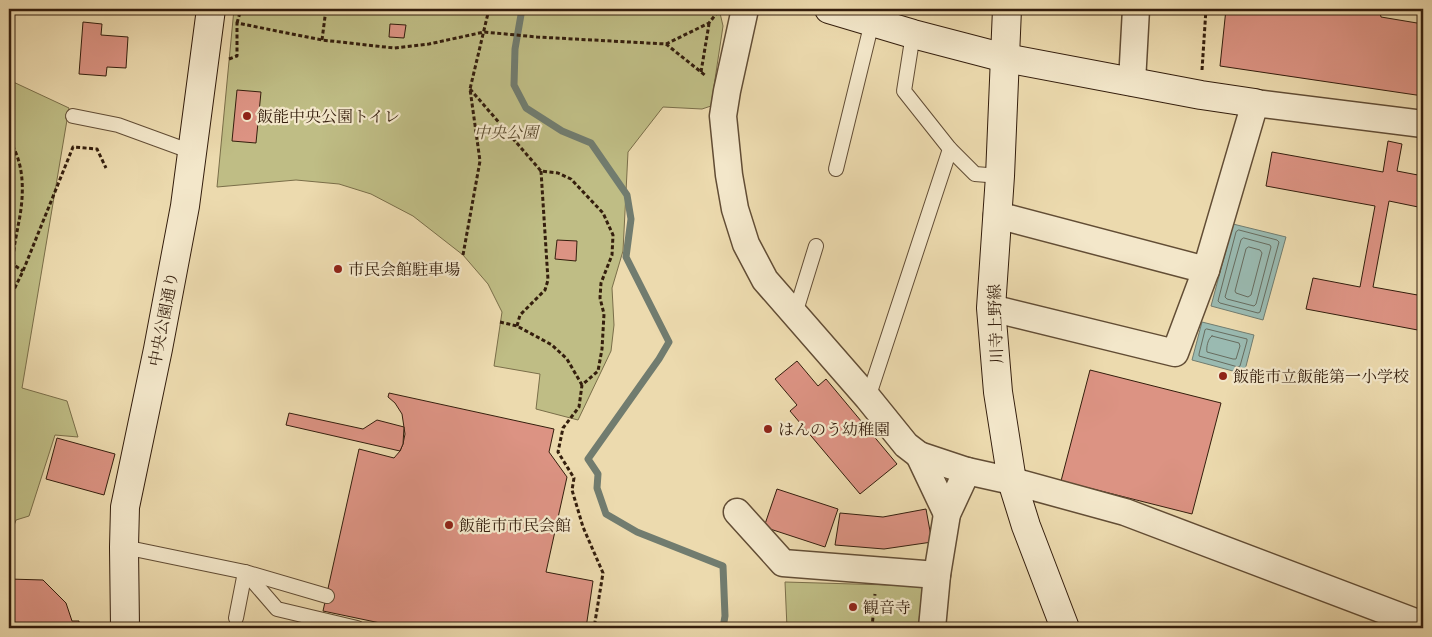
<svg xmlns="http://www.w3.org/2000/svg" width="1432" height="637" font-family="'IM FELL French Canon','Noto Serif JP',serif">
<style>
.green{fill:#bfbd85;stroke:#7a6e49}
.water{fill:#9abab1;stroke:#717c6f}
.lines{fill:none;stroke-linecap:round;stroke-linejoin:round}
.shore{stroke:#676c5f;stroke-width:1}
.stream{stroke:#717c6f;stroke-width:7}
.building{fill:#dc9383;stroke:#341e0d}
.lane-casing{stroke:#624d35;stroke-width:16}
.street-casing{stroke:#624d35;stroke-width:29}
.secondary-casing{stroke:#341e0d;stroke-width:30}
.path{stroke:#341e0d;stroke-width:3;stroke-dasharray:4 2.5;stroke-linecap:butt}
.lane{stroke:#f3e7ca;stroke-width:14}
.street{stroke:#f3e7ca;stroke-width:26}
.secondary{stroke:#f3e7ca;stroke-width:28}
.poi-dot{fill:#8f2418;stroke:#f3e7ca;stroke-width:2}
.labels{text-anchor:middle;stroke-width:4.5;stroke-linejoin:round;paint-order:stroke}
.poi-label{font-size:16px;fill:#341e0d;stroke:#f3e7ca;text-anchor:start}
.park-label{font-size:16px;font-style:italic;fill:#5e4e31;stroke:#f3e7ca}
.street-label{font-size:16px;fill:#341e0d;stroke:#f3e7ca}
</style>
<rect width="100%" height="100%" fill="#ecdaae"/>
<filter id="stains"><feTurbulence type="fractalNoise" baseFrequency=".004" numOctaves="4"/><feColorMatrix values="0 0 0 0 .2 0 0 0 0 .09 0 0 0 0 .02 0 0 0 .5 -.17"/></filter>
<radialGradient id="worn" r=".72"><stop offset=".6" stop-color="#630" stop-opacity="0"/><stop offset="1" stop-color="#630" stop-opacity=".3"/></radialGradient>
<g class="green">
<polygon points="234,9 606,9 656,10 664,9 716,9 720,13 723,26 711,106 702,109 663,107 628,152 623,251 612,288 614,325 611,351 578,420 536,409 540,374 494,366 502,312 488,284 463,255 413,216 371,194 339,184 296,180 217,187"/>
<polygon points="9,80 69,108 22,388 67,401 78,437 55,435 29,516 16,520 9,539"/>
<polygon points="785,582 923,586 918,628 787,628"/>
</g>
<g class="water">
<polygon points="1233,224 1286,237 1263,320 1211,306"/>
<polygon points="1202,322 1254,335 1244,374 1192,360"/>
</g>
<g class="lines">
<g class="shore">
<polygon points="1239,230 1277,240 1279,242 1260,312 1258,313 1220,303 1218,301 1236,232"/>
<polygon points="1244,238 1270,245 1271,247 1256,304 1254,306 1227,299 1225,297 1241,240"/>
<polygon points="1249,247 1260,250 1262,253 1251,295 1248,297 1236,293 1235,291 1246,249"/>
<polygon points="1207,329 1247,339 1247,341 1240,366 1238,367 1199,356 1199,354 1205,330"/>
<path d="M1212,336L1239,343L1240,346L1236,359H1233L1207,352C1206,348 1208,338 1212,336Z"/>
</g>
<polyline class="stream" points="522,9 515,49 514,85 526,108 562,131 591,143 627,195 631,219 626,257 669,342 659,359 588,459 598,474 597,488 606,514 637,532 723,566 725,616 723,628"/>
</g>
<g class="building">
<polygon points="1226,9 1379,9 1381,17 1423,24 1423,96 1220,66"/>
<polygon points="83,22 102,24 101,35 128,37 126,68 107,67 106,76 79,74"/>
<polygon points="390,24 406,25 404,38 389,37"/>
<polygon points="237,90 261,92 256,143 232,141"/>
<polygon points="1388,141 1402,144 1397,171 1423,176 1423,208 1389,201 1373,287 1423,296 1423,331 1306,309 1313,278 1360,287 1375,206 1266,186 1272,152 1383,172"/>
<polygon points="557,240 577,241 576,261 555,259"/>
<polygon points="797,361 818,386 826,379 897,464 860,494 790,411 797,405 775,379"/>
<polygon points="1090,370 1221,403 1192,514 1061,481"/>
<polygon points="389,393 554,429 549,452 567,477 546,572 593,581 586,628 404,628 323,611 359,449 394,458 400,451 403,444 405,434 402,414 395,403 388,397"/>
<polygon points="289,413 363,429 377,420 404,427 403,444 400,451 286,425"/>
<polygon points="57,438 115,454 104,495 46,479"/>
<polygon points="777,489 838,509 825,547 764,527"/>
<polygon points="926,509 932,542 884,549 835,545 840,513 883,517"/>
<polygon points="9,579 43,580 66,603 72,621 79,621 79,628 9,628"/>
<polygon points="274,623 297,628 272,628"/>
</g>
<g class="lines">
<g class="lane-casing">
<g id="lane">
<polyline points="913,34 904,91 950,149 975,174 1000,176"/>
<polyline points="73,116 118,125 192,152"/>
<polyline points="836,169 872,22"/>
<polyline points="795,314 816,246"/>
<polyline points="868,398 950,149"/>
<polyline points="124,547 245,572 277,609 357,628"/>
<polyline points="236,618 245,572 327,596"/>
</g>
</g>
<g class="street-casing">
<g id="street">
<polyline points="745,9 727,91 723,116 729,175 735,209 746,244 765,280 868,398 906,445 919,455 967,471 1012,481 1125,512 1423,625"/>
<polyline points="1132,82 1136,9"/>
<polyline points="997,215 1206,270"/>
<polyline points="991,308 1175,353 1206,270 1255,103 1423,124"/>
<polyline points="919,455 947,514"/>
<polyline points="737,512 783,563 937,575"/>
<polyline points="932,628 937,575 947,514 967,471"/>
</g>
</g>
<g class="secondary-casing">
<g id="secondary">
<polyline points="829,9 913,34 1005,58 1201,95 1255,103"/>
<polyline points="1007,9 1000,176 991,308 998,392 1012,481 1026,526 1065,628"/>
<polyline points="125,628 124,547 125,507 158,349 185,206 211,9"/>
</g>
</g>
<g class="path">
<polyline points="237,23 241,9"/>
<polyline points="322,40 326,9"/>
<polyline points="666,44 709,23 719,10"/>
<polyline points="229,59 237,56 237,23 322,40 394,48 429,44 484,32 537,37 666,44 706,76"/>
<polyline points="1202,70 1206,9"/>
<polyline points="701,72 709,24"/>
<polyline points="470,89 541,171 558,173 571,179 603,213 613,235 612,255 601,283 600,298 604,314 602,349 598,371 582,385 579,407 563,428 558,452 574,478 572,490 583,527 603,573 594,628"/>
<path d="M9,140C26,165 24,198 18,226C16,239 12,252 14,265L23,271"/>
<polyline points="463,255 480,161 470,89 489,9"/>
<polyline points="9,300 23,271 73,147 97,149 106,168"/>
<polyline points="500,322 517,326 552,345 567,359 582,385"/>
<polyline points="517,326 520,315 545,290 548,280 541,171"/>
<polyline points="872,628 875,594"/>
</g>
<use href="#lane" class="lane"/>
<use href="#street" class="street"/>
<use href="#secondary" class="secondary"/>
</g>
<g class="poi-dot">
<circle cx="247" cy="116" r="5"/>
<circle cx="338" cy="269" r="5"/>
<circle cx="1223" cy="376" r="5"/>
<circle cx="768" cy="429" r="5"/>
<circle cx="449" cy="525" r="5"/>
<circle cx="853" cy="607" r="5"/>
</g>
<g class="labels">
<g class="poi-label">
<text x="257" y="122">飯能中央公園トイレ</text>
<text x="348" y="275">市民会館駐車場</text>
<text x="1233" y="382">飯能市立飯能第一小学校</text>
<text x="778" y="435">はんのう幼稚園</text>
<text x="459" y="531">飯能市市民会館</text>
<text x="863" y="613">観音寺</text>
</g>
<g class="park-label">
<text x="506" y="138">中央公園</text>
</g>
<g class="street-label">
<text transform="translate(163 319) rotate(-79)" y="6">中央公園通り</text>
<text transform="translate(995 324) rotate(-92)" y="6">川寺上野線</text>
</g>
</g>
<rect width="1432" height="637" fill="none" stroke="#ecdaae" stroke-width="30"/>
<rect x="10" y="10" width="1412" height="617" fill="none" stroke="#341e0d" stroke-width="2.5"/>
<rect x="15" y="15" width="1402" height="607" fill="none" stroke="#341e0d"/>
<rect width="100%" height="100%" filter="url(#stains)"/>
<rect width="100%" height="100%" fill="url(#worn)"/>
</svg>
